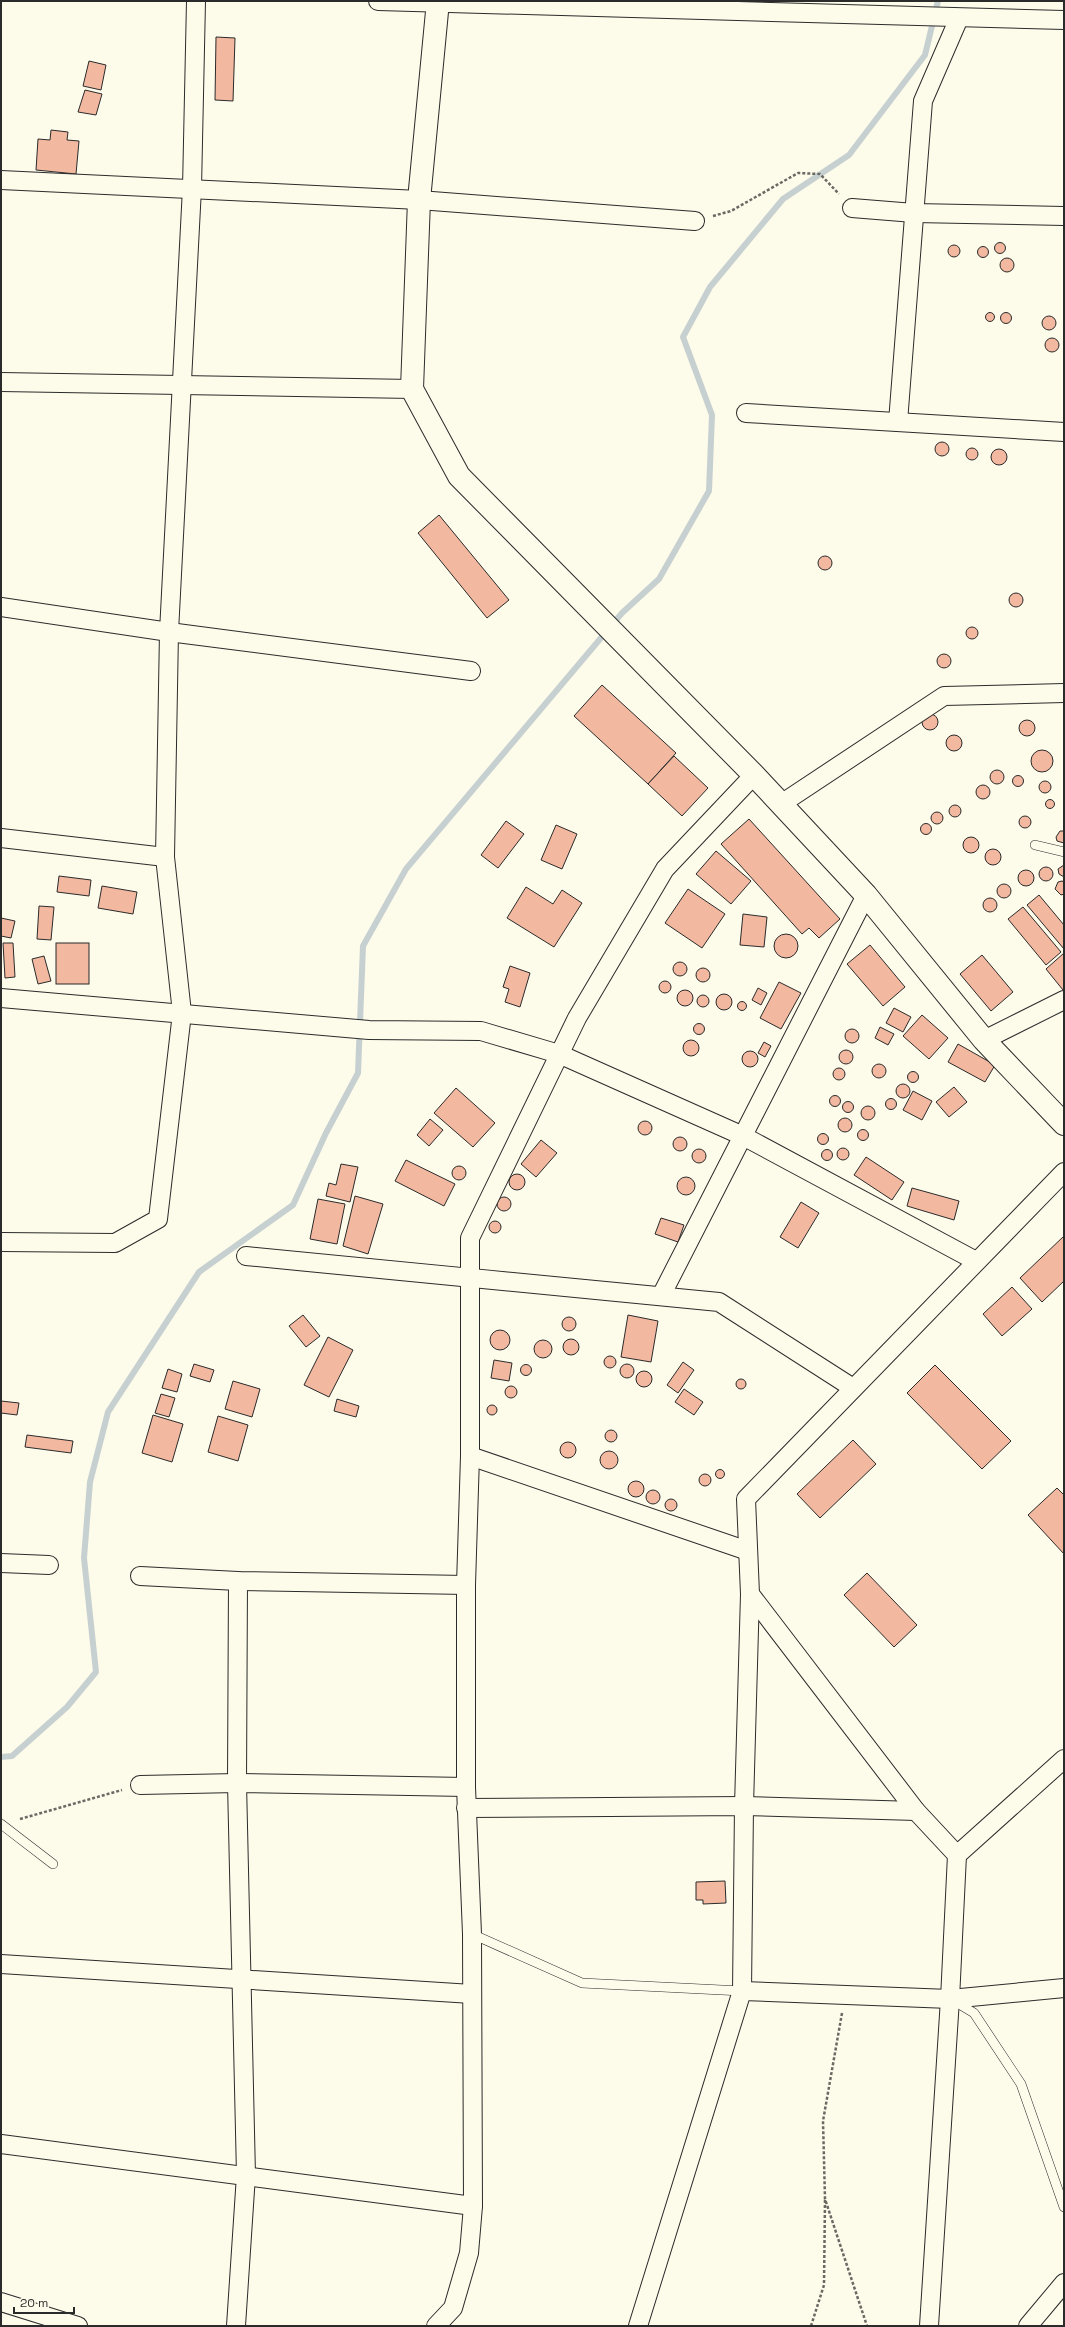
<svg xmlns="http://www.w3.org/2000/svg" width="1065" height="2327" font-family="'Space Grotesk',sans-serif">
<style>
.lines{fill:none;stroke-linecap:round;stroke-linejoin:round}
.stream{stroke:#c7d0d0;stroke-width:6}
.building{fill:#f2b8a0;stroke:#2b2b2b}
.service-casing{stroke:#2b2b2b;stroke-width:10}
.minor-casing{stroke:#2b2b2b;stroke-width:20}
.tertiary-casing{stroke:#2b2b2b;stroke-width:24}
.path{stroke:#6a6964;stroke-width:2.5;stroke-dasharray:3 2;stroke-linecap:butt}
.service{stroke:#fdfbea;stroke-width:9}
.minor{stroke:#fdfbea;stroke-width:18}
.tertiary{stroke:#fdfbea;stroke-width:22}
</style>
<rect width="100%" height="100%" fill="#fdfbea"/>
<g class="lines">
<polyline class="stream" points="1,1757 12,1756 67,1707 96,1672 84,1558 90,1482 108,1412 199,1272 293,1205 326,1133 358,1073 363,946 406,869 622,613 659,579 709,491 712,415 683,337 710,287 783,199 849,155 925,55 938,1"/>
</g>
<g class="building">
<polygon points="216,37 235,38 233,101 215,100"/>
<polygon points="89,61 106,65 101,90 83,86"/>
<polygon points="85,90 102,94 96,115 78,112"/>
<polygon points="51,130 68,132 67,140 79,141 76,174 36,170 38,139 50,140"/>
<circle cx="1000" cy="248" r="5.5"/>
<circle cx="954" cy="251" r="6"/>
<circle cx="983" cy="252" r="5.5"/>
<circle cx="1007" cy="265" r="7"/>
<circle cx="1006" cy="318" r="5.5"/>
<circle cx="990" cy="317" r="4.5"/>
<circle cx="1049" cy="323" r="7"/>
<circle cx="1052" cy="345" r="7"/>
<circle cx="942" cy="449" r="7"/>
<circle cx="972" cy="454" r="6"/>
<circle cx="999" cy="457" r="8"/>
<polygon points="439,515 509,600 487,618 418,533"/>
<circle cx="825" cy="563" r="7"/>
<circle cx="1016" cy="600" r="7"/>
<circle cx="972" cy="633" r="6"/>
<circle cx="944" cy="661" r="7"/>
<polygon points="602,685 676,753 648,784 574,716"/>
<circle cx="930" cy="722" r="8"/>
<circle cx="1027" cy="728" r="8"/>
<circle cx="954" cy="743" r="8"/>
<circle cx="1042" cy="761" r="11"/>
<polygon points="674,756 708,788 682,816 648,784"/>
<circle cx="997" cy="777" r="7"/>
<circle cx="1018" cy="781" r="5.5"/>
<circle cx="1045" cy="787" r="6"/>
<circle cx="983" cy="792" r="7"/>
<circle cx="1050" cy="804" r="4.5"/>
<circle cx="955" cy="811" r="6"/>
<circle cx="937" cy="818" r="6"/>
<circle cx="1025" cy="822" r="6"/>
<polygon points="749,819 840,919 819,938 809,928 802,934 721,844"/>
<polygon points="506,821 524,834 498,868 481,855"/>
<circle cx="926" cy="829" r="5.5"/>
<polygon points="556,825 577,834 562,869 541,860"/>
<polygon points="1060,831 1064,831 1064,843 1057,841 1056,837"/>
<circle cx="971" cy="845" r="8"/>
<circle cx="993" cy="857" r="8"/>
<polygon points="716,851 751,881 731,904 696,874"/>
<polygon points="1064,865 1064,877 1059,874 1058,869"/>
<circle cx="1046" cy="874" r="7"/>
<circle cx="1026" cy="878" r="8"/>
<polygon points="59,876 91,880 89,896 57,892"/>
<polygon points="1062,881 1064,882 1064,894 1061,895 1055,889 1058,882"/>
<circle cx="1004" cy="891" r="7"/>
<polygon points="102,886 137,892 133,914 98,908"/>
<polygon points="526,887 553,904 562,890 582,903 554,947 507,918"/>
<polygon points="688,889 725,914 702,948 665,923"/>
<polygon points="1039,895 1064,925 1064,949 1027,905"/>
<circle cx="990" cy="905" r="7"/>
<polygon points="39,906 54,907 51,940 37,939"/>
<polygon points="1023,907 1061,952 1046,965 1008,919"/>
<polygon points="743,914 767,917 764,947 740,945"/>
<polygon points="1,918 15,921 11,938 1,936"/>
<circle cx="786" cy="946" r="12"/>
<polygon points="3,943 13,943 15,977 5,978"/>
<rect x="56" y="943" width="33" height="41"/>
<polygon points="870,945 905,987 883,1006 847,964"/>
<polygon points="1064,953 1064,989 1063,990 1046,969"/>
<polygon points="982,955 1013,992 991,1011 960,974"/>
<polygon points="44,956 51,981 38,984 32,959"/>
<circle cx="680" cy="969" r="7"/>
<polygon points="510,966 530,973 520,1007 505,1002 509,989 503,987"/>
<circle cx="703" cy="975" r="7"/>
<circle cx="665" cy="987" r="6"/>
<polygon points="779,982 801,993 781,1029 760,1018"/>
<polygon points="758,988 767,993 761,1005 752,1000"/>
<circle cx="685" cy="998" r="8"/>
<circle cx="724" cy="1002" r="8"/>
<circle cx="703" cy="1001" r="6"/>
<circle cx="742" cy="1006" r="4.5"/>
<polygon points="894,1008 911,1017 903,1032 886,1023"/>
<polygon points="922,1015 948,1038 929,1059 903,1036"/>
<circle cx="699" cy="1029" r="5.5"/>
<polygon points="880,1027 894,1034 888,1045 875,1038"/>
<circle cx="852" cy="1036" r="7"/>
<circle cx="691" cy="1048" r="8"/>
<polygon points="764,1042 771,1046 765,1057 758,1053"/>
<polygon points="958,1044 995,1065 985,1082 948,1062"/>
<circle cx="846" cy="1057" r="7"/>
<circle cx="750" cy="1059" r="8"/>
<circle cx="879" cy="1071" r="7"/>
<circle cx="839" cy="1074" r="6"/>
<circle cx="913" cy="1077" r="5.5"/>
<circle cx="903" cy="1091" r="7"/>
<polygon points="954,1087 967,1102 949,1117 936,1102"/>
<polygon points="456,1088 495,1123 473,1147 434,1113"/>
<polygon points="913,1091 932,1101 922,1120 903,1110"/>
<circle cx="835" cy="1101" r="5.5"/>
<circle cx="891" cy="1104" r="5.5"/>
<circle cx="848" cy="1107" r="5.5"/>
<circle cx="868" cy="1113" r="7"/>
<circle cx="845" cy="1125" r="7"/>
<polygon points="430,1119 443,1130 429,1146 417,1135"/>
<circle cx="645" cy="1128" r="7"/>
<circle cx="863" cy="1135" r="5.5"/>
<circle cx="823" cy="1139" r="5.5"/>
<circle cx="680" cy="1144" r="7"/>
<polygon points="541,1140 557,1153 536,1177 521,1164"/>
<circle cx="843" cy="1154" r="6"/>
<circle cx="699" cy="1156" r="7"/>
<circle cx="827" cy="1155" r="5.5"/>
<polygon points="866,1157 904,1182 892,1200 854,1175"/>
<polygon points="406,1160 455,1184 444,1206 395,1181"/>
<polygon points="341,1164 358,1167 350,1202 326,1196 329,1183 336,1185"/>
<circle cx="459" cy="1173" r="7"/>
<circle cx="517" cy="1182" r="8"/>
<circle cx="686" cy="1186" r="9"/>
<polygon points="912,1188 959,1201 954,1220 907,1206"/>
<polygon points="355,1196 383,1204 368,1254 343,1246"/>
<circle cx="504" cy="1204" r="7"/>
<polygon points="318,1199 345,1204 337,1244 310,1239"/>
<polygon points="801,1202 819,1213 798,1248 780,1237"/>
<polygon points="661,1218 684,1225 678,1242 655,1234"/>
<circle cx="495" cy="1227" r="6"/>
<polygon points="1064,1236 1064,1281 1042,1302 1020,1278"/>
<polygon points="1012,1287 1032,1309 1002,1336 983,1314"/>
<polygon points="303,1315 320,1336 306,1347 289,1326"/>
<polygon points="628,1315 658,1321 651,1362 621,1357"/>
<circle cx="569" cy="1324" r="7"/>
<circle cx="500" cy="1340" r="10"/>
<polygon points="328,1337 353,1350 329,1397 304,1385"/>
<circle cx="571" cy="1347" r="8"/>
<circle cx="543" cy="1349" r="9"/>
<circle cx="610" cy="1362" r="6"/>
<polygon points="494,1360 512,1363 509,1381 491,1378"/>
<polygon points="683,1362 694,1370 678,1393 667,1385"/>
<polygon points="194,1364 214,1370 210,1382 190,1376"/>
<circle cx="627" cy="1371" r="7"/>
<circle cx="526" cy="1370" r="5.5"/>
<polygon points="935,1365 1011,1441 982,1469 907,1393"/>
<polygon points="168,1369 182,1374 177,1392 162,1388"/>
<circle cx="644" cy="1379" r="8"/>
<circle cx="741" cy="1384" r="5"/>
<polygon points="233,1381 260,1389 252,1417 225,1409"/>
<circle cx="511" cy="1392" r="6"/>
<polygon points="684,1389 703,1402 694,1415 675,1402"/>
<polygon points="161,1394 175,1398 169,1417 155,1413"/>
<polygon points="337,1399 359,1406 356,1417 334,1411"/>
<polygon points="1,1401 19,1403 17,1415 1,1413"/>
<circle cx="492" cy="1410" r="5"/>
<polygon points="153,1415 183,1424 172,1462 142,1453"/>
<polygon points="218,1416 248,1425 238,1461 208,1452"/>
<circle cx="611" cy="1436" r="6"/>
<polygon points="27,1435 73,1441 71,1453 25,1447"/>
<polygon points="853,1440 876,1464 820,1518 797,1494"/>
<circle cx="568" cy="1450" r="8"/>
<circle cx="609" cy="1460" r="9"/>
<circle cx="720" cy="1474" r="4.5"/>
<circle cx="705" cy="1480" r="6"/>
<circle cx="636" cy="1489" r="8"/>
<polygon points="1057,1488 1064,1495 1064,1554 1028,1515"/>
<circle cx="653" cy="1497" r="7"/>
<circle cx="671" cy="1505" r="6"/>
<polygon points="867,1573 917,1625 894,1647 844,1595"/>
<polygon points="725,1881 726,1903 703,1904 703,1900 696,1900 696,1882"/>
</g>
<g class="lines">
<g class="service-casing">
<g id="service">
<polyline points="1035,845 1064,852"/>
<polyline points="1,1824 53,1864"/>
<polyline points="472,1934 582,1983 742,1991"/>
<polyline points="954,2001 974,2013 1021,2084 1064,2207"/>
</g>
</g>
<g class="minor-casing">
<g id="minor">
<polyline points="378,1 1064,20"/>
<polyline points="1,180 419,200 695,221"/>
<polyline points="852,208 914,213 1064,216"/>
<polyline points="1,382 412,389"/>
<polyline points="746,413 1064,432"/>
<polyline points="898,422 923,101 959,18"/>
<polyline points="1,607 169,632 471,671"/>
<polyline points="781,804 944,696 1064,693"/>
<polyline points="1,838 165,857"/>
<polyline points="1,998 369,1030 481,1031 559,1054 743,1136 976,1261"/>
<polyline points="984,1040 1064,1000"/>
<polyline points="1,1242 115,1243 158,1219 182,1013 165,857 169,632 192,188 196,1"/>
<polyline points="246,1256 719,1302 853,1388"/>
<polyline points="661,1296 866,895"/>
<polyline points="470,1456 748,1551"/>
<polyline points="1,1563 49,1565"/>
<polyline points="140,1576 238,1581 466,1585"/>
<polyline points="750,1594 916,1811 957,1855 950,1999 929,2326"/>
<polyline points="140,1785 237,1783 466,1787"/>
<polyline points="466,1808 744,1806 916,1811"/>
<polyline points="957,1855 1064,1759"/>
<polyline points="1,1964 472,1994"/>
<polyline points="742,1991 950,1999 1064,1988"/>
<polyline points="1,2144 473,2206"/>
<polyline points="1,2302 78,2326"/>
<polyline points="236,2326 246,2175 237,1783 238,1581"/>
<polyline points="436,2326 453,2308 469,2253 473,2206 472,1934 466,1787 466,1585 470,1456 470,1238 577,1018 665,869 754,775"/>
<polyline points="638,2326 742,1991 744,1806 750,1594 746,1499 1064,1172"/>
<polyline points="1028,2326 1064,2283"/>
</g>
</g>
<g class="tertiary-casing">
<polyline id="tertiary" points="438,1 419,200 412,389 459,476 754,775 866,895 984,1040 1064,1124"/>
</g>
<g class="path">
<polyline points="713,216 731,211 798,173 820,174 839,194"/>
<polyline points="20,1819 122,1790"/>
<polyline points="842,2013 823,2121 825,2199 867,2326"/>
<polyline points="811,2326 824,2285 825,2200"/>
</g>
<use href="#service" class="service"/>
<use href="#minor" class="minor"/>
<use href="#tertiary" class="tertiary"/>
</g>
<rect width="1065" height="2327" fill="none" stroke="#2b2b2b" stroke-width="4"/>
<path d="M14 2307v6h60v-6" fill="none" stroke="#2b2b2b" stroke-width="2"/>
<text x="20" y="2307" font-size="12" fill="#2b2b2b" stroke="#fdfbea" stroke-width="3" paint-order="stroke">20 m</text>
</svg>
